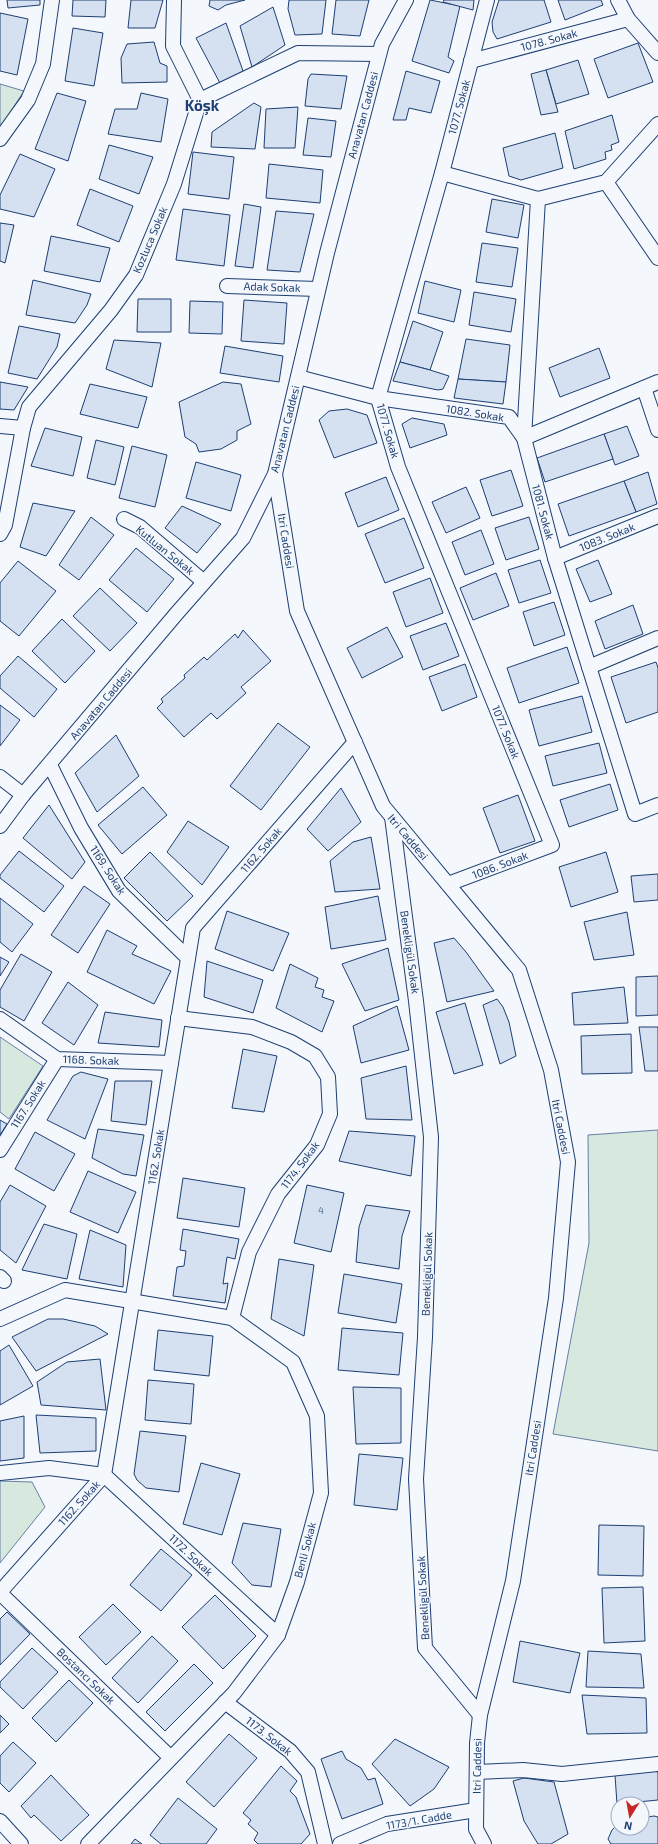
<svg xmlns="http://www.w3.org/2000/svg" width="658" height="1844" font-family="'Exo 2',sans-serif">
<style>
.green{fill:#d7e8df;stroke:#687fa3}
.building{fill:#d5e0f0;stroke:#1d3f73}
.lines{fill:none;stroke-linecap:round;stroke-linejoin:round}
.street-casing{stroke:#1d3f73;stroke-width:16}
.street{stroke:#f4f7fb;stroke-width:14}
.labels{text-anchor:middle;stroke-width:3;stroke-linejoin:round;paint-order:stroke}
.number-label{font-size:9px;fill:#4b6792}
.street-label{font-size:11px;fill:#1d3f73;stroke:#f4f7fb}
.district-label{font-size:15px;font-weight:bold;fill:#1d3f73;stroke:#f4f7fb}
</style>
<rect width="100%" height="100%" fill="#f4f7fb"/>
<g class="green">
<polygon points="0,84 24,91 0,128"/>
<polygon points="0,1037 43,1066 9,1119 0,1112"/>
<polygon points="658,1130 658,1451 553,1434 589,1243 588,1135"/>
<polygon points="0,1481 32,1482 45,1507 0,1563"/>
</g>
<g class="building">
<polygon points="7,0 40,0 40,5 8,8"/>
<polygon points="73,0 106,0 105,17 72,16"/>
<polygon points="131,0 163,0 155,28 128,28"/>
<polygon points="210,0 245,0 226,5 218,10 209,6"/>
<polygon points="289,0 326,0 322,34 295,35 288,9"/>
<polygon points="336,0 369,0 360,36 332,34"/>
<polygon points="430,0 460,6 448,57 454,61 449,73 412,61"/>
<polygon points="444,0 474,0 473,10 443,2"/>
<polygon points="499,0 544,0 551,22 497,39 493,32 492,22"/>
<polygon points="558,0 601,0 603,5 565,20"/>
<polygon points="273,7 285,45 252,67 240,26"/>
<polygon points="0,13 28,19 17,75 0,71"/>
<polygon points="226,23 243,71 221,85 196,38"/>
<polygon points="73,28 103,33 94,86 65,81"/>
<polygon points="154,42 160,63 167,66 167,82 122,83 121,58 127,44"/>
<polygon points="638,43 653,82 608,98 594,59"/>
<polygon points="578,60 589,94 556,104 546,70"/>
<polygon points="546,70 558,112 541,115 531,74"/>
<polygon points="406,71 440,81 431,113 409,108 406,120 393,120"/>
<polygon points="311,74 347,76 341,109 305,106 308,79"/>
<polygon points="57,93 86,101 68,161 35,149"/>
<polygon points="141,93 168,99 161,142 108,134 115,109 137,109"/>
<polygon points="254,103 261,107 255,149 211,147 212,132"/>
<polygon points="298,107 295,148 264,148 266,109"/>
<polygon points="612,115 619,142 611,145 612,150 605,152 606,159 574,169 565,131"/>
<polygon points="308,118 336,121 331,157 303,155"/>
<polygon points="555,133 563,168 521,180 509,176 503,148"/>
<polygon points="109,145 153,157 139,194 99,179"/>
<polygon points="193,152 234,157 229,199 188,194"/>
<polygon points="20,154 55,169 34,217 0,209 0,195"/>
<polygon points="269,164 323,170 320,203 266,198"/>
<polygon points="90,189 133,206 119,242 77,225"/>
<polygon points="492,199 524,205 518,238 486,232"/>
<polygon points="244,204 261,207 253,268 235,266"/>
<polygon points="183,209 230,215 224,266 176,260"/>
<polygon points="276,211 314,214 300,272 267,270"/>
<polygon points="0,223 14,225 5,263 0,261"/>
<polygon points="51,236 110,248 100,282 44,271"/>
<polygon points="482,243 518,248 512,287 476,282"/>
<polygon points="33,280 91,294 87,305 75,323 26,315"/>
<polygon points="425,281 461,290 454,322 418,313"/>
<polygon points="474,292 516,299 511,332 469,325"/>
<polygon points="138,299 171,299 171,332 137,332"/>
<polygon points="244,300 287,303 284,344 241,341"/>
<polygon points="190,301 223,302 222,334 189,333"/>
<polygon points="413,321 443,332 430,370 400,362"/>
<polygon points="19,326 60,334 57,347 37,379 8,373"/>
<polygon points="466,339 510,345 506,382 458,379"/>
<polygon points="114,340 161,343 152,387 106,369"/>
<polygon points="225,346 283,356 279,382 220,373"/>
<polygon points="599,348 610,378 560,397 549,368"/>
<polygon points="400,362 430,370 449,376 443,389 438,390 393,381"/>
<polygon points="458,379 506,382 503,404 454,398"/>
<polygon points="0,382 28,387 14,410 0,409"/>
<polygon points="223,382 241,384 251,424 237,431 237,440 221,449 199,452 196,444 185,437 179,402"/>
<polygon points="90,384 147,397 138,428 80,414"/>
<polygon points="347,409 367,415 377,443 334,458 319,420 329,411"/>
<polygon points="412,418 444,424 447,435 410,448 402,424"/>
<polygon points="627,426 639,456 615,465 604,434"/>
<polygon points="45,428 82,437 73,476 31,466"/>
<polygon points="604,434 613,459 545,482 537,458"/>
<polygon points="96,440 124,447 115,485 87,478"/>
<polygon points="132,446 167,455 155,507 119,498"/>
<polygon points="196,462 241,475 231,511 186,498"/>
<polygon points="511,470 523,506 492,516 480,480"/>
<polygon points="648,472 657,504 636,512 624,481"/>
<polygon points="386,477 399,510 358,527 345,493"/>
<polygon points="624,481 636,512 569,536 558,504"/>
<polygon points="466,487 480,518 446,533 432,502"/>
<polygon points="33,503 75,511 46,556 20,547"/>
<polygon points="182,506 221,524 197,553 165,528"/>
<polygon points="91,517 114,535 79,580 59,565"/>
<polygon points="529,517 539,549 506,560 495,528"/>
<polygon points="404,518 424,568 385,583 365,534"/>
<polygon points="481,530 494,564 465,575 452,542"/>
<polygon points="136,548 174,579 147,612 109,580"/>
<polygon points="540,560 551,593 519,603 508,570"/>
<polygon points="598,560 612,594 590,602 576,569"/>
<polygon points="18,561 56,591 19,636 0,621 0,583"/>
<polygon points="496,573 509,606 473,620 460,588"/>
<polygon points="430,578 443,613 406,627 393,592"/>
<polygon points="100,588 137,623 110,651 73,616"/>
<polygon points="554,602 565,635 534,646 523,612"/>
<polygon points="633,605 643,634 605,649 595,621"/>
<polygon points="62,619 95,651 65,683 32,651"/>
<polygon points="446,623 459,656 423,670 410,636"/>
<polygon points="387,627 403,657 362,678 347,648"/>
<polygon points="243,630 271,661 241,687 246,693 217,719 211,713 184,737 157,708 163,702 161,699 185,678 184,675 204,657 207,660 235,634 238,638"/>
<polygon points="567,647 579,683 519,703 507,668"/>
<polygon points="18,656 57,689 34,717 0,688 0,676"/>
<polygon points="656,662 658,668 658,712 626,723 611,677"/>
<polygon points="465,664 477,697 442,711 429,677"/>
<polygon points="582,696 592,732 539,746 529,710"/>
<polygon points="0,705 20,720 0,746"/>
<polygon points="278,723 310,747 261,810 230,786"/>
<polygon points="116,735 139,776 97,812 75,773"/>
<polygon points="599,743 607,773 553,786 545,756"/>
<polygon points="610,784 618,810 569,827 560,800"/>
<polygon points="143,787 167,815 122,854 98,825"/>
<polygon points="341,788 361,822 328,851 307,829"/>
<polygon points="518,795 535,841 500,853 483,808"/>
<polygon points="49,805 85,862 72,879 23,838"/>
<polygon points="188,821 229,847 202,885 167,852"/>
<polygon points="371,837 380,889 335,892 330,861 353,842"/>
<polygon points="19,851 64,886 44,912 0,878 0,875"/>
<polygon points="150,852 193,896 167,921 124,878"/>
<polygon points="606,852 618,892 571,907 559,867"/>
<polygon points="658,874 658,900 634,902 631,876"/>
<polygon points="84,886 110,904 78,953 51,935"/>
<polygon points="378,896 386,940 331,949 325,907"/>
<polygon points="0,898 33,924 12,952 0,942"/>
<polygon points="227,911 289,933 273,971 215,949"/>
<polygon points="627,912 634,955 594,960 584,922"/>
<polygon points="107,930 137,946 132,954 171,971 154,1004 87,972"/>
<polygon points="454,938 466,952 494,991 447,1002 434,943"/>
<polygon points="388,948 399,1000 365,1011 342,964"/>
<polygon points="21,954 52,972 24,1021 0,1007 0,990"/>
<polygon points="0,957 9,962 0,976"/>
<polygon points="207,961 263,980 253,1013 204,997"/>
<polygon points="290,964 318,978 315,987 324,990 322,997 334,1001 322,1032 276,1008"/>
<polygon points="658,976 658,1015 636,1016 636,977"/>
<polygon points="68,982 98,1005 74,1045 42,1023"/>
<polygon points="624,987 628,1023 574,1025 572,993"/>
<polygon points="497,999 503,1007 509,1022 516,1056 500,1064 483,1005"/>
<polygon points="465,1003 483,1065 454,1074 436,1012"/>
<polygon points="397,1006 409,1050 361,1063 353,1026"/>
<polygon points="105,1012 162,1020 159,1047 98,1043"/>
<polygon points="639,1027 658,1027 658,1071 645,1071"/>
<polygon points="631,1034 632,1073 582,1074 581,1036"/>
<polygon points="243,1049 277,1056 264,1112 232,1108"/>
<polygon points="406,1066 412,1120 366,1119 361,1078"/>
<polygon points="81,1072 108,1079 85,1139 47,1120 73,1076"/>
<polygon points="115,1081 152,1081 146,1125 111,1121"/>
<polygon points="0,1120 7,1124 0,1135"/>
<polygon points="98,1129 144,1135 136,1176 123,1174 92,1158"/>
<polygon points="349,1131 415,1136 411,1176 339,1161"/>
<polygon points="35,1132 75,1154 54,1191 15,1169"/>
<polygon points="88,1171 136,1192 118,1233 70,1212"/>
<polygon points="183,1178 245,1188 239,1227 177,1218"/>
<polygon points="10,1185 46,1206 16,1263 0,1250 0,1202"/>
<polygon points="307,1185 344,1193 331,1252 294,1243"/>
<polygon points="366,1205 410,1211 402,1236 399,1269 356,1262 359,1227"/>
<polygon points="44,1224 77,1234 67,1279 22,1270"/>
<polygon points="183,1229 239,1239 235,1259 227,1257 223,1284 228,1283 225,1303 173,1296 177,1267 184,1266 186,1251 180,1250"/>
<polygon points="90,1230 126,1245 123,1287 79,1279"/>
<polygon points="279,1259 314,1265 304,1336 271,1319"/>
<polygon points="344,1274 402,1284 396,1323 338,1313"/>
<polygon points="48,1319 63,1319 95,1326 108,1334 36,1371 12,1337"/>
<polygon points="342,1328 403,1333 399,1375 338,1370"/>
<polygon points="158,1330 213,1336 209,1376 154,1370"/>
<polygon points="9,1345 33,1386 0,1405 0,1351"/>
<polygon points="100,1359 106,1410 41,1405 37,1382 67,1362"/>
<polygon points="148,1380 194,1384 191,1424 145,1420"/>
<polygon points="353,1387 401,1388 401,1443 356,1444"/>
<polygon points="36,1415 96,1418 96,1451 40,1453"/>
<polygon points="24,1416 24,1458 0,1461 0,1421"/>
<polygon points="140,1431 186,1436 179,1492 146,1488 137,1480 134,1474"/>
<polygon points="359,1454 403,1458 397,1510 354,1505"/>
<polygon points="201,1463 240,1474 222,1535 183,1524"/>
<polygon points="243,1523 281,1529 271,1587 252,1585 232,1563"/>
<polygon points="599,1525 644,1526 643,1576 598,1575"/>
<polygon points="161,1549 192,1575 161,1611 130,1585"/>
<polygon points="643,1587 645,1641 604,1643 602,1588"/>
<polygon points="215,1595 256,1636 223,1669 182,1627"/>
<polygon points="113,1604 141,1632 106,1665 79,1637"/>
<polygon points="7,1612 30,1634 0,1665 0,1619"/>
<polygon points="152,1636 178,1661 138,1703 112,1678"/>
<polygon points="520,1641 580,1653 570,1693 513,1682"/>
<polygon points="32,1648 58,1672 23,1709 0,1687 0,1682"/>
<polygon points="588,1651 641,1654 644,1688 586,1687"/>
<polygon points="194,1664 213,1683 165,1731 146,1712"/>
<polygon points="69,1680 93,1703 56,1742 32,1718"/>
<polygon points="582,1695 646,1698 647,1733 587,1734"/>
<polygon points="0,1715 9,1724 0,1733"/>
<polygon points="229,1734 257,1758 214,1807 186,1782"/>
<polygon points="395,1739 449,1767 434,1789 410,1806 372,1764"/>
<polygon points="13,1742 36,1763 9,1792 0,1783 0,1756"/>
<polygon points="342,1751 346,1759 361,1768 368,1780 375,1778 383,1804 342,1819 321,1759"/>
<polygon points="281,1766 297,1781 290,1791 296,1797 310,1834 301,1844 258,1844 254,1840 258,1833 248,1824 251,1820 243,1813"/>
<polygon points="650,1770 658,1772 658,1800 617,1804 615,1775"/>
<polygon points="51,1775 89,1815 61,1841 34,1815 31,1818 21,1806"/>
<polygon points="524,1778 554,1782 568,1834 551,1844 538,1844 524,1821 513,1781"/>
<polygon points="178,1798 217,1829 206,1844 161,1844 150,1835"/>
<polygon points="654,1816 658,1817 658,1844 611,1844 608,1839 612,1830 618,1824 618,1828 642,1828 642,1818"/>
<polygon points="135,1839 142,1844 131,1844"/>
</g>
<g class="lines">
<g class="street-casing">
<g id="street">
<polyline points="174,0 173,46 200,100"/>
<polyline points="618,0 628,19 658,53"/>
<polyline points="471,61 628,19"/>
<polyline points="0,139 28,100 43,64 52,0"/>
<polyline points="442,173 538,199 606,182 658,124"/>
<polyline points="606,182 658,258"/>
<polyline points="538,199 524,438 555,558 635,814 658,805"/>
<polyline points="227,286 318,289"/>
<polyline points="298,377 378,398 509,417 524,438 658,382"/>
<polyline points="644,388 658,430"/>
<polyline points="0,426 23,428"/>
<polyline points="275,474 297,611 383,806 519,970 551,1070 568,1162 556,1298 513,1581 480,1715 477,1743 476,1829 484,1844"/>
<polyline points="124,519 140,527 204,582"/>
<polyline points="0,534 5,525 23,428 29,407 111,310 136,275 174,184 200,100 298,53 379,54"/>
<polyline points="555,558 658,516"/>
<polyline points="589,667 658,638"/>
<polyline points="50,765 81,828 119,891 188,958"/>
<polyline points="0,777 23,795"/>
<polyline points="392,817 416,1001 431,1137 425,1337 416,1479 425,1648 480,1715"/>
<polyline points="0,826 23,795 177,613 243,538 275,474 327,253 382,44 406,0"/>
<polyline points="448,884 552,845 398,467 378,398 442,173 487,0"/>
<polyline points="178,1018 252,1027 291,1042 315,1056 328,1077 330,1114 317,1145 278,1194 249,1252 232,1318"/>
<polyline points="0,1019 57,1059 171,1063"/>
<polyline points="0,1150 57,1059"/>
<polyline points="0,1277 4,1281"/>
<polyline points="0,1319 65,1290 232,1318 293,1362 317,1416 321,1493 297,1582 278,1635 234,1693 88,1844"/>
<polyline points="0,1473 49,1468 104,1475"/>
<polyline points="104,1475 278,1635"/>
<polyline points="0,1592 104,1475 193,928 355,742"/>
<polyline points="0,1593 171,1758"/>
<polyline points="225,1702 290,1751 308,1772 325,1844"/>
<polyline points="477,1772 523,1770 562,1774 658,1764"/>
<polyline points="0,1821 21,1844"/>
<polyline points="340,1844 387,1824 476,1810"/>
</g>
</g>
<use href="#street" class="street"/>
</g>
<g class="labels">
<g class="number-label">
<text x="321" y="1214">4</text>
</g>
<g class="street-label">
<text transform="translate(549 40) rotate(-15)" y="4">1078. Sokak</text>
<text transform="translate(459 107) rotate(-75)" y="4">1077. Sokak</text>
<text transform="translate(363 115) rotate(-75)" y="4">Anavatan Caddesi</text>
<text transform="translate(150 240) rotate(-67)" y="4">Kozluca Sokak</text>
<text transform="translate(272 287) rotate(2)" y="4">Adak Sokak</text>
<text transform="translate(475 413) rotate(9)" y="4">1082. Sokak</text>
<text transform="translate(285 429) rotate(-76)" y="4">Anavatan Caddesi</text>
<text transform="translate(388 431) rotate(74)" y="4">1077. Sokak</text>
<text transform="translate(543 512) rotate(75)" y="4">1081. Sokak</text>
<text transform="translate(607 537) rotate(-22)" y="4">1083. Sokak</text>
<text transform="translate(286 541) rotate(81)" y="4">Itri Caddesi</text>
<text transform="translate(165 550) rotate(39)" y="4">Kutluan Sokak</text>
<text transform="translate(101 704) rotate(-50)" y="4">Anavatan Caddesi</text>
<text transform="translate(506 732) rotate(68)" y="4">1077. Sokak</text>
<text transform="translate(408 837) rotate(50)" y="4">Itri Caddesi</text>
<text transform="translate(261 850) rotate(-49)" y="4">1162. Sokak</text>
<text transform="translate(500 865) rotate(-21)" y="4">1086. Sokak</text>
<text transform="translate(108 870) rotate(57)" y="4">1169. Sokak</text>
<text transform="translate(410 952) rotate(82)" y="4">Benekligül Sokak</text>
<text transform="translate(91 1060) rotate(2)" y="4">1168. Sokak</text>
<text transform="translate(28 1104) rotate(-58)" y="4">1167. Sokak</text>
<text transform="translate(561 1127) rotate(79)" y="4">Itri Caddesi</text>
<text transform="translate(156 1157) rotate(-81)" y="4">1162. Sokak</text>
<text transform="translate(300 1165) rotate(-53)" y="4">1174. Sokak</text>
<text transform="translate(427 1274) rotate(-88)" y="4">Benekligül Sokak</text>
<text transform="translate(533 1448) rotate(-81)" y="4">Itri Caddesi</text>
<text transform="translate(79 1503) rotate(-48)" y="4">1162. Sokak</text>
<text transform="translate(305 1550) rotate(-75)" y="4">Benli Sokak</text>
<text transform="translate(191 1555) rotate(43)" y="4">1172. Sokak</text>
<text transform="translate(423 1598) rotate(-93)" y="4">Benekligül Sokak</text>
<text transform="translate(86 1676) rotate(44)" y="4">Bostancı Sokak</text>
<text transform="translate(269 1736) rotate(38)" y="4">1173. Sokak</text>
<text transform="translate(477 1766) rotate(-89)" y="4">Itri Caddesi</text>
<text transform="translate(419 1820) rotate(-10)" y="4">1173/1. Cadde</text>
</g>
<g class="district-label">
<text x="202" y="111">Köşk</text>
</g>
</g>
<g transform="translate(630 1816) rotate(191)"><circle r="19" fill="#f4f7fb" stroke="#9eadc5"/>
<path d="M0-3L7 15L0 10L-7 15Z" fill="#c62828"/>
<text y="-6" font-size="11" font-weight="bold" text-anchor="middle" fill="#1d3f73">N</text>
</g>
</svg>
